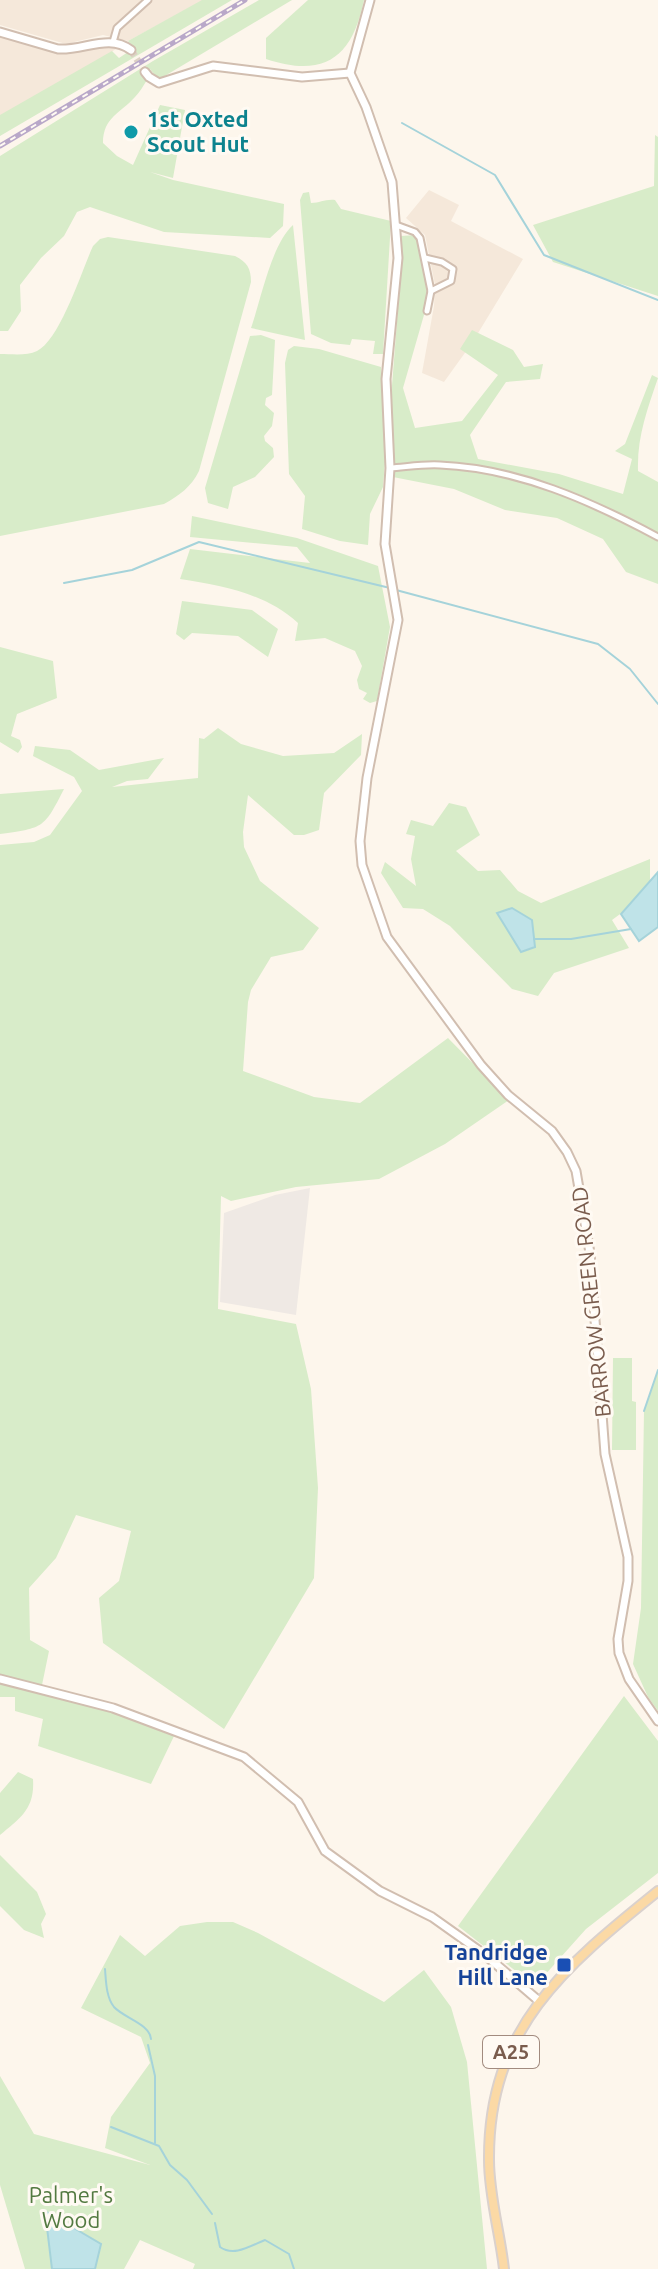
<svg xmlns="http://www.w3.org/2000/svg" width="658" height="2269" font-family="Ubuntu,sans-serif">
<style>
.residential{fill:#f5e8da}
.industrial{fill:#efe9e4}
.green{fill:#d8ecc9}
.water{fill:#bfe3e8;stroke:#a5d3da;stroke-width:2}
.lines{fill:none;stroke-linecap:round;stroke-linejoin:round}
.stream{stroke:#a5d3da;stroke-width:2}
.tertiary-tunnel{stroke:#dcd0c4;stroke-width:7;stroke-dasharray:7 3.5;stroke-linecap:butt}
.minor-casing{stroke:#d1beb0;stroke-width:9}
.tertiary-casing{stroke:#d1beb0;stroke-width:11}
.primary-casing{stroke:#dad1cd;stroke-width:12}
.minor{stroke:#fff;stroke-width:5}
.tertiary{stroke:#fff;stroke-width:7}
.primary{stroke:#fbd9a5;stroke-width:8}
.rail-casing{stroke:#b9a8c9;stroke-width:5}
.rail{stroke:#fffaf3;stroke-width:2;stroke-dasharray:6;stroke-linecap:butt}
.culture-dot{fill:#0f9aa8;stroke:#fffaf3;stroke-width:3}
.transit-dot{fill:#1a4fb4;stroke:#fffaf3;stroke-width:3}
.labels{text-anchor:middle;stroke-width:6;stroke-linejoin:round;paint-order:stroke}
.shield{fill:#fffaf3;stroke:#a28b7f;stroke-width:2}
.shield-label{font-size:20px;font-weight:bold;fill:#7a5c4d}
.culture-label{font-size:22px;font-weight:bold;fill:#0d838f;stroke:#fffaf3;text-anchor:start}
.street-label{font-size:22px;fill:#7a5c4d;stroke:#fffaf3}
.transit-label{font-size:22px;font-weight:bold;fill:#164399;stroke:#fffaf3;text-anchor:end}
.park-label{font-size:22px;fill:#537a41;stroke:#fffaf3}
</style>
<rect width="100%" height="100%" fill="#fdf6ec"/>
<g class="residential">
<polygon points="0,0 204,0 128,41 103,35 66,44 0,25"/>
<polygon points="0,35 57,53 112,44 119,47 0,123"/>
<polygon points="429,190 459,205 451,221 523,259 472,343 444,382 422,373 434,306 435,285 425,235 406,218"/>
</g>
<polygon class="industrial" points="310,1188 296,1315 220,1302 224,1213 275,1195"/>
<g class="green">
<polygon points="202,0 232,0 0,136 0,115 112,51 119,58 134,48 128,41"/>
<path d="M259,0H292L163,77L157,78L150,69L142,74L147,80C143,86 140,92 135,97C121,113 103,117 103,143L117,156L133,165L160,105L185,110L173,178L150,172L173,180L284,204L283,226L270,238L164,232L90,207L77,212L64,236L41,258L20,285L21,311L8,331H0V156L153,61Z"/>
<path d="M308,0H364C352,59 323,78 266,59V38Z"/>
<polygon points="655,135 658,137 658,296 553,262 533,225 654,186"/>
<path d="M309,192L311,203C320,203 325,199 335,200L341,209L391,221L383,354H373L375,341L352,339L350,345L331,343L311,334L300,200L303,193Z"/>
<path d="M293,225L305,340L251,328C261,300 271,245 293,225Z"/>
<path d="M416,235L427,278L426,308L403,388L415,428L462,421L498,375L460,349L472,330L513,350L524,367L543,364L540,379L506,382L470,435L478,459L559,474L623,494L632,459L615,451L625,444L652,375L658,378C647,410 637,437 638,471L658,482V584L626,572L603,539L557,518L505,510L454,489L393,477L391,398L402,258L401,236Z"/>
<path d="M108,237L235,256C247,262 251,268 251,282L199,471C191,487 180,495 164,504L0,536V354C12,354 27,356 37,351C60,340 82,270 93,246L100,239Z"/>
<polygon points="261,335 275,340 272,395 266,398 265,405 274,413 272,426 264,436 265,441 273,448 274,457 255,477 233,487 228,509 208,503 205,488 250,336"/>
<polygon points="294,346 319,349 381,367 385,462 383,487 370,514 368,545 340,541 302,529 305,496 289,474 285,363 288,350"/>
<path d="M192,516L297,538L378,566L390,627L377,701L370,703L363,699L367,693L359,689L357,680L362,666L355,651L325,638L295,641L298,623C265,593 223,586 180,579L190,549L310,563L297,547L190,537Z"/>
<polygon points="182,601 252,610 278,629 268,657 238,636 192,633 184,640 176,634"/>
<polygon points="0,647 53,661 57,698 17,714 11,736 20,740 22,747 18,753 0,742"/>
<polygon points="218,728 241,744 283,756 334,753 362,734 361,755 324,793 319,830 304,835 294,835 248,795 243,832 244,847 260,881 319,928 303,950 271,957 251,990 248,1002 243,1071 314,1097 360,1103 448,1038 509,1100 445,1144 379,1179 296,1187 231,1201 221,1196 218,1309 296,1324 311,1389 318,1488 314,1578 224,1729 103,1643 99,1598 119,1581 131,1531 76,1515 56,1558 29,1588 30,1640 49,1651 42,1685 0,1675 0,845 34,842 50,835 82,791 74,777 33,756 35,746 70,750 99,770 164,758 148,779 127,781 112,787 198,778 199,738 204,739"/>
<path d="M64,789C44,828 44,828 0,834V794Z"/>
<polygon points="449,803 466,807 480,835 456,851 478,871 500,870 518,891 541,903 650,859 650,892 612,920 629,948 554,973 538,996 512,989 450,926 423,909 403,908 381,873 385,862 416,886 411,859 415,836 406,834 411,820 433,826"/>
<polygon points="613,1358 632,1358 632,1401 636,1402 636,1450 612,1450"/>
<polygon points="658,1370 658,1711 648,1697 633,1664 641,1608 644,1411"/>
<polygon points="0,1682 98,1706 175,1734 151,1784 38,1746 43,1719 15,1711 15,1697 0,1697"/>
<polygon points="624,1696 658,1741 658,1873 586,1929 535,1986 458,1926"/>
<path d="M18,1772L33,1779C35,1809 20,1818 0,1835V1793Z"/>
<polygon points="0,1855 37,1892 46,1914 41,1924 44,1938 24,1930 0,1906"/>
<polygon points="207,1922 233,1922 258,1933 384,2002 424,1970 451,2007 467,2062 487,2269 193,2269 195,2264 140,2240 124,2269 25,2269 0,2185 0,2076 34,2134 150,2165 105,2148 111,2117 150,2063 141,2037 81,2008 120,1935 145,1956 180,1926"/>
</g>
<g class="water">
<polygon points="658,872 658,927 639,941 621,914"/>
<polygon points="512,908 532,920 535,947 521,952 497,913"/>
<polygon points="45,2211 101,2244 95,2269 52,2269"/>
</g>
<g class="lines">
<g class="stream">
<polyline points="402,123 495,175 544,255 658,300"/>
<polyline points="64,583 132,570 199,542 390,588"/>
<polyline points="396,590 598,644 630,669 658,704"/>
<polyline points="534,939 571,939 631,929"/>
<polyline points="644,1411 658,1370"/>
<path d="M105,1969C106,1981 106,1997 114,2007C124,2018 150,2024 151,2039"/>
<polyline points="148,2045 155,2076 155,2143"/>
<polyline points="111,2127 159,2146 170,2165 187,2180 212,2214"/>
<path d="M215,2223L220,2247C234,2257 250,2246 265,2240L289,2254L294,2269"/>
</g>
<polyline class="tertiary-tunnel" points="131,50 145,72"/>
<g class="minor-casing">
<g id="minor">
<polyline points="113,42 117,28 148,0"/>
<polyline points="396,225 415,232 420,238 431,291 427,311"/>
<polyline points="425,258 442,262 453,269 451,281 431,291"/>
<path d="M390,468C406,467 423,464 440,465C517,468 591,501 658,537"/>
</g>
</g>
<g class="tertiary-casing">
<g id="tertiary">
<polyline points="370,0 350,73 366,107 392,182 398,258 386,379 390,468 385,544 398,620 367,778 360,841 362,865 387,937 481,1065 508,1095 552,1131 567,1152 576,1171 590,1253 605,1454 628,1557 628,1581 618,1639 619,1653 629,1679 658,1721"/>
<path d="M0,32L58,49C83,51 109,33 131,50"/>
<polyline points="145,72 149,77 159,83 213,66 302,77 350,73"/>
<polyline points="0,1679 113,1708 244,1757 298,1802 325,1851 380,1891 432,1917 484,1954 539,2001"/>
</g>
</g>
<g class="primary-casing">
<path id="primary" d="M504,2269C500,2233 489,2196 489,2160C488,2028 565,1966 658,1891"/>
</g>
<use href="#minor" class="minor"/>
<use href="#tertiary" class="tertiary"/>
<use href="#primary" class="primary"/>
<g class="rail-casing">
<polyline id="rail" points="0,146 245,0"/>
</g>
<use href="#rail" class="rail"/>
</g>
<circle class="culture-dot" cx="131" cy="132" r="8"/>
<rect class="transit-dot" x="556" y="1957" width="16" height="16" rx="4"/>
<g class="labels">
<rect class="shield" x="483" y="2036" width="56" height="32" rx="6"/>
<g class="shield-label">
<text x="511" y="2059">A25</text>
</g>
<g class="culture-label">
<text x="147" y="127">1st Oxted<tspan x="147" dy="25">Scout Hut</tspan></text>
</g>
<g class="street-label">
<text transform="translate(591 1302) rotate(-96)" y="8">BARROW GREEN ROAD</text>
</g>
<g class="transit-label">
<text x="548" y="1960">Tandridge<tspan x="548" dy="25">Hill Lane</tspan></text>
</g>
<g class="park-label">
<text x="71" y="2203">Palmer's<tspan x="71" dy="25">Wood</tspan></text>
</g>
</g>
</svg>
